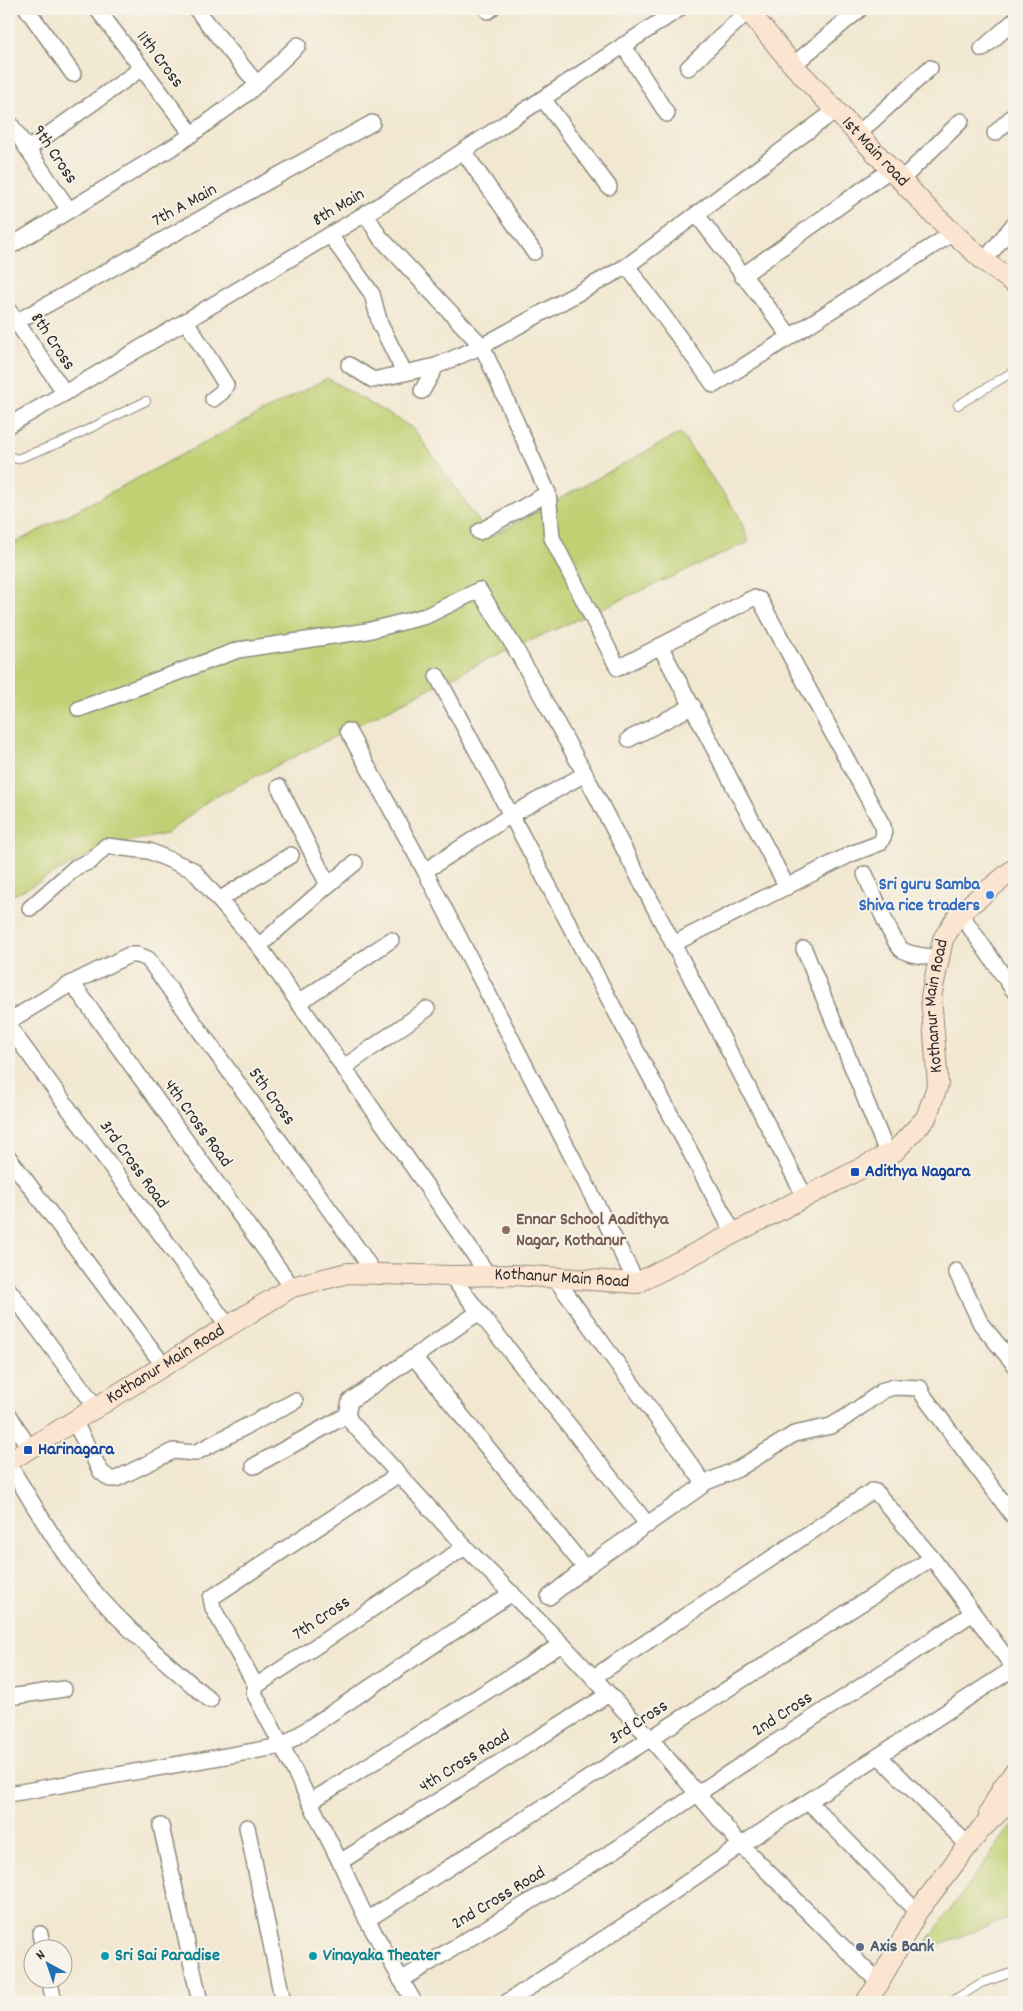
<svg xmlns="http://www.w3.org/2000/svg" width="1023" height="2011" viewBox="0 0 1023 2011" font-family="Dekko,sans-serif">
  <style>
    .green { fill: #c0d073; stroke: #767e4f }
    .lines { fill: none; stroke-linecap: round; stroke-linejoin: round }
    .lane-casing { stroke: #8e8a7e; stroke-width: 10 }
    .street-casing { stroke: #8e8a7e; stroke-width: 18 }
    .secondary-casing { stroke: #8e8a7e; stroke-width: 22 }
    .lane { stroke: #fff; stroke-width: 8 }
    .street { stroke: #fff; stroke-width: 15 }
    .secondary { stroke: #fce5d0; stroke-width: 20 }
    .shop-dot { fill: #3f7fe0; stroke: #f7f3e8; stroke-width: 2 }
    .transit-dot { fill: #1a4fb4; stroke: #f7f3e8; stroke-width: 2 }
    .education-dot { fill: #8d6e63; stroke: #f7f3e8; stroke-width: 2 }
    .service-dot { fill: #5c6f8a; stroke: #f7f3e8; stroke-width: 2 }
    .culture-dot { fill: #0f9aa8; stroke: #f7f3e8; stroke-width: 2 }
    .labels { text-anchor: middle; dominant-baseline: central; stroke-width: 4; stroke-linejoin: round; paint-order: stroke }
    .street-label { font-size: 18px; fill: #2b2b2b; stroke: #f7f3e8 }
    .shop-label { font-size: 18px; font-weight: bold; fill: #366cbe; stroke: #f7f3e8; text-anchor: end }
    .transit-label { font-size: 18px; font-weight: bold; fill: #164399; stroke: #f7f3e8; text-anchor: start }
    .education-label { font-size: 18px; font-weight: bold; fill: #785e54; stroke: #f7f3e8; text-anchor: start }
    .service-label { font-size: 18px; font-weight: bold; fill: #4e5e75; stroke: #f7f3e8; text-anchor: start }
    .culture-label { font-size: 18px; font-weight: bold; fill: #0d838f; stroke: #f7f3e8; text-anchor: start }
  </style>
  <rect width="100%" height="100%" fill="#f7f3e8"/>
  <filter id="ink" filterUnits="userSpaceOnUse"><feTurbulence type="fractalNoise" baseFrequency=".02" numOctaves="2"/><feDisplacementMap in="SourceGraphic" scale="10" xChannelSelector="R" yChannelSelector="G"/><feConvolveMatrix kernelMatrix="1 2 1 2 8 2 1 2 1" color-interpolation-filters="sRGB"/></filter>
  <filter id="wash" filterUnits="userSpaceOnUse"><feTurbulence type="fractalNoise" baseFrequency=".0096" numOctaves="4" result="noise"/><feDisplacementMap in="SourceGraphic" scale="20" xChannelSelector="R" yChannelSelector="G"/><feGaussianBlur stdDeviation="1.12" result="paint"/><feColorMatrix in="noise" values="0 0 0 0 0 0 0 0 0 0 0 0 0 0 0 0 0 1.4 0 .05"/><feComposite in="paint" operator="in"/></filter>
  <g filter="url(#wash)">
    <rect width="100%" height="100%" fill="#f2e8d1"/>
    <g class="green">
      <path d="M327,378L414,429L490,537L680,433L738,514L749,542L476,665L209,800L166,834L106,846L16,894L9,893V546Z"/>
      <path d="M1014,1822V1917L920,1951Z"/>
    </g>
  </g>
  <g filter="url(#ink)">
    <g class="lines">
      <g class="lane-casing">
        <g id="lane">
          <path d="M958,405L1014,371"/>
          <path d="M9,456L17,459L62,442L146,401"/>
          <path d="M951,2002L981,1983L1014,1972"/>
        </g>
      </g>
      <g class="street-casing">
        <g id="street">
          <path d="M27,9L73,74"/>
          <path d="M97,9L192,134"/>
          <path d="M196,9L257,84"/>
          <path d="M488,11L491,9"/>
          <path d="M623,45L667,114"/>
          <path d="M982,49L1014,21"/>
          <path d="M793,65L860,9"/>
          <path d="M688,68L749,10"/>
          <path d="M543,99L609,187"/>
          <path d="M9,122L69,210"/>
          <path d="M995,133L1014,115"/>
          <path d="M858,134L930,68"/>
          <path d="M28,149L142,68"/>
          <path d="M463,151L534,252"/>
          <path d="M901,180L961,121"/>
          <path d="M366,214L379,236L482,346L548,493L552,538L618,668L753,598L760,600L883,826L884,835L880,843L851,854L673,944"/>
          <path d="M697,215L790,336"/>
          <path d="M330,235L372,294L380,324L404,372"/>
          <path d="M9,247L181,142L249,92L298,45"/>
          <path d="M984,261L1014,224"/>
          <path d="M627,266L714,385L953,233"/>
          <path d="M742,276L891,169"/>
          <path d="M9,311L65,393"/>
          <path d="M186,321L226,385L222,392L213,399"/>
          <path d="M16,322L372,123"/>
          <path d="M349,365L373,380L436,366"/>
          <path d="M422,391L436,366L482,346L627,266L836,110"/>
          <path d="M9,425L65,393L390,199L679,9"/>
          <path d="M479,532L548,493"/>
          <path d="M660,646L787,887"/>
          <path d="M437,676L734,1234"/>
          <path d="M79,709L238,650L367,631L426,616L479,590L515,648L585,774L805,1197"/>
          <path d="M348,731L425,871L637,1283"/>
          <path d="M629,739L693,706"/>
          <path d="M279,787L328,885L355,863"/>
          <path d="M425,871L511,815L585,774"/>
          <path d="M865,874C872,889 891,940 901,949C910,956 927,956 939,958"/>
          <path d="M219,900L291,855"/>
          <path d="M30,908L76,867L91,861L106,846L149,851L193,870L259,946L489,1276"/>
          <path d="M960,913L1014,991"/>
          <path d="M259,946L328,885"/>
          <path d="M804,949L888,1155"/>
          <path d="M72,983L292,1287"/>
          <path d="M298,1003L391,940"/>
          <path d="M9,1021L72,983L129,955H138L148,959L360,1252L374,1273"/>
          <path d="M9,1027L228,1326"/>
          <path d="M343,1068L427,1009"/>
          <path d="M9,1158L164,1366"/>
          <path d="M956,1271L981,1324L1014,1364"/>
          <path d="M451,1276L479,1312L350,1401L347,1415L351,1422L465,1547L562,1644L650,1738L741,1845L879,1983"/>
          <path d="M555,1278L704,1483"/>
          <path d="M9,1290L96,1407"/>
          <path d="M479,1312L648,1525"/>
          <path d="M414,1357L585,1568"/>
          <path d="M9,1415L29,1448"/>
          <path d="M74,1421L101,1472L110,1479H116L173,1451L195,1453L295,1401"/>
          <path d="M9,1465C30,1498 49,1533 72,1564C111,1617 161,1658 210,1700"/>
          <path d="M254,1466L347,1415"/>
          <path d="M465,1547L256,1686L254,1693L282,1746L512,1593"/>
          <path d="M549,1597L585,1568L702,1486L704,1483L738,1469L794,1434L831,1426L846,1417L884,1390L894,1387L920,1388L923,1395L1014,1517"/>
          <path d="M594,1677L872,1491L876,1492L932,1558L1014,1668"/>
          <path d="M256,1686L213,1608L211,1598L399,1474"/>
          <path d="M9,1697L64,1689"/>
          <path d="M879,1756L968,1845"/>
          <path d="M9,1794L282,1746L340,1862L367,1920L414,2002"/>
          <path d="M310,1802L562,1644"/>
          <path d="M809,1802L917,1912"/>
          <path d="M161,1826L200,2002"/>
          <path d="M247,1827L283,2002"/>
          <path d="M340,1862L609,1694"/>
          <path d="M367,1920L932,1558"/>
          <path d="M40,1934L43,1948"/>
          <path d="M49,1978L54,2002"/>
          <path d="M401,1980L615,1850L697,1794L973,1613"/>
          <path d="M507,2002L640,1915L741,1845L1014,1668"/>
        </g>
      </g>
      <g class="secondary-casing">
        <g id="secondary">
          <path id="s1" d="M747,9L793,65L932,213L984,261L1014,283"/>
          <path id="s2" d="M9,1461L292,1287L348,1273L451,1276L514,1275L637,1283L895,1151L926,1118L938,1084L931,997L943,939L960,913L1014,869"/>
          <path d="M989,1814L1003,1787L1014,1773"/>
          <path d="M866,2002L879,1983L917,1912L981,1829L1014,1797"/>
        </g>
      </g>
      <use href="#lane" class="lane"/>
      <use href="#street" class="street"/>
      <use href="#secondary" class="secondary"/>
    </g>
  </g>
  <circle class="shop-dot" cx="990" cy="895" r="5"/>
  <g class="transit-dot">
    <rect x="850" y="1167" width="10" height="10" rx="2.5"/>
    <rect x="23" y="1445" width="10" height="10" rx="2.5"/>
  </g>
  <circle class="education-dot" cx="506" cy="1230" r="5"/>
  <circle class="service-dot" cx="860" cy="1947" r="5"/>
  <g class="culture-dot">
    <circle cx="105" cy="1956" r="5"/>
    <circle cx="313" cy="1956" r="5"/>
  </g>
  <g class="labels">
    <g class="street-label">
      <text transform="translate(159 60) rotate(53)">11th Cross</text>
      <text stroke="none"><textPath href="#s1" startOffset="192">1st Main road</textPath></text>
      <text transform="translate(54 155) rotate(56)">9th Cross</text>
      <text transform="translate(185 206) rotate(-29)">7th A Main</text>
      <text transform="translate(339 208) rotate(-31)">8th Main</text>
      <text transform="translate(52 342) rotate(56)">8th Cross</text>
      <text stroke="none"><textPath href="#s2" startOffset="1129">Kothanur Main Road</textPath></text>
      <text transform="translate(271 1097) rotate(54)">5th Cross</text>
      <text transform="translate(197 1124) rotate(54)">4th Cross Road</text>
      <text transform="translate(133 1165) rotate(54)">3rd Cross Road</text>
      <text stroke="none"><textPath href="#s2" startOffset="604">Kothanur Main Road</textPath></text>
      <text stroke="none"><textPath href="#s2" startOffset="184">Kothanur Main Road</textPath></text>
      <text transform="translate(322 1619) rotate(-34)">7th Cross</text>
      <text transform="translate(783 1715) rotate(-33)">2nd Cross</text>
      <text transform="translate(639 1723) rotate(-33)">3rd Cross</text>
      <text transform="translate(465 1762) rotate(-32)">4th Cross Road</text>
      <text transform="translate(499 1899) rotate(-31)">2nd Cross Road</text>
    </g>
    <g class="shop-label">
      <text x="980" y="885">Sri guru Samba<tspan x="980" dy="21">Shiva rice traders</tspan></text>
    </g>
    <g class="transit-label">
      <text x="865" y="1172">Adithya Nagara</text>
      <text x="38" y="1450">Harinagara</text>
    </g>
    <g class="education-label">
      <text x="516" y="1220">Ennar School Aadithya<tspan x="516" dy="21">Nagar, Kothanur</tspan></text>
    </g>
    <g class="service-label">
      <text x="870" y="1947">Axis Bank</text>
    </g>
    <g class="culture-label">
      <text x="115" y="1956">Sri Sai Paradise</text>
      <text x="323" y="1956">Vinayaka Theater</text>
    </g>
  </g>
  <rect width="1023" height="2011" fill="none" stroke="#f7f3e8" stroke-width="30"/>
  <g transform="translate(48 1964) rotate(320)"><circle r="24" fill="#f7f3e8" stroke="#a5a39c"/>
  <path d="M0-4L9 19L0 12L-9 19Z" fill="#1f6fb2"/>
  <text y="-8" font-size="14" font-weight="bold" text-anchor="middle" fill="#2b2b2b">N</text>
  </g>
</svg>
